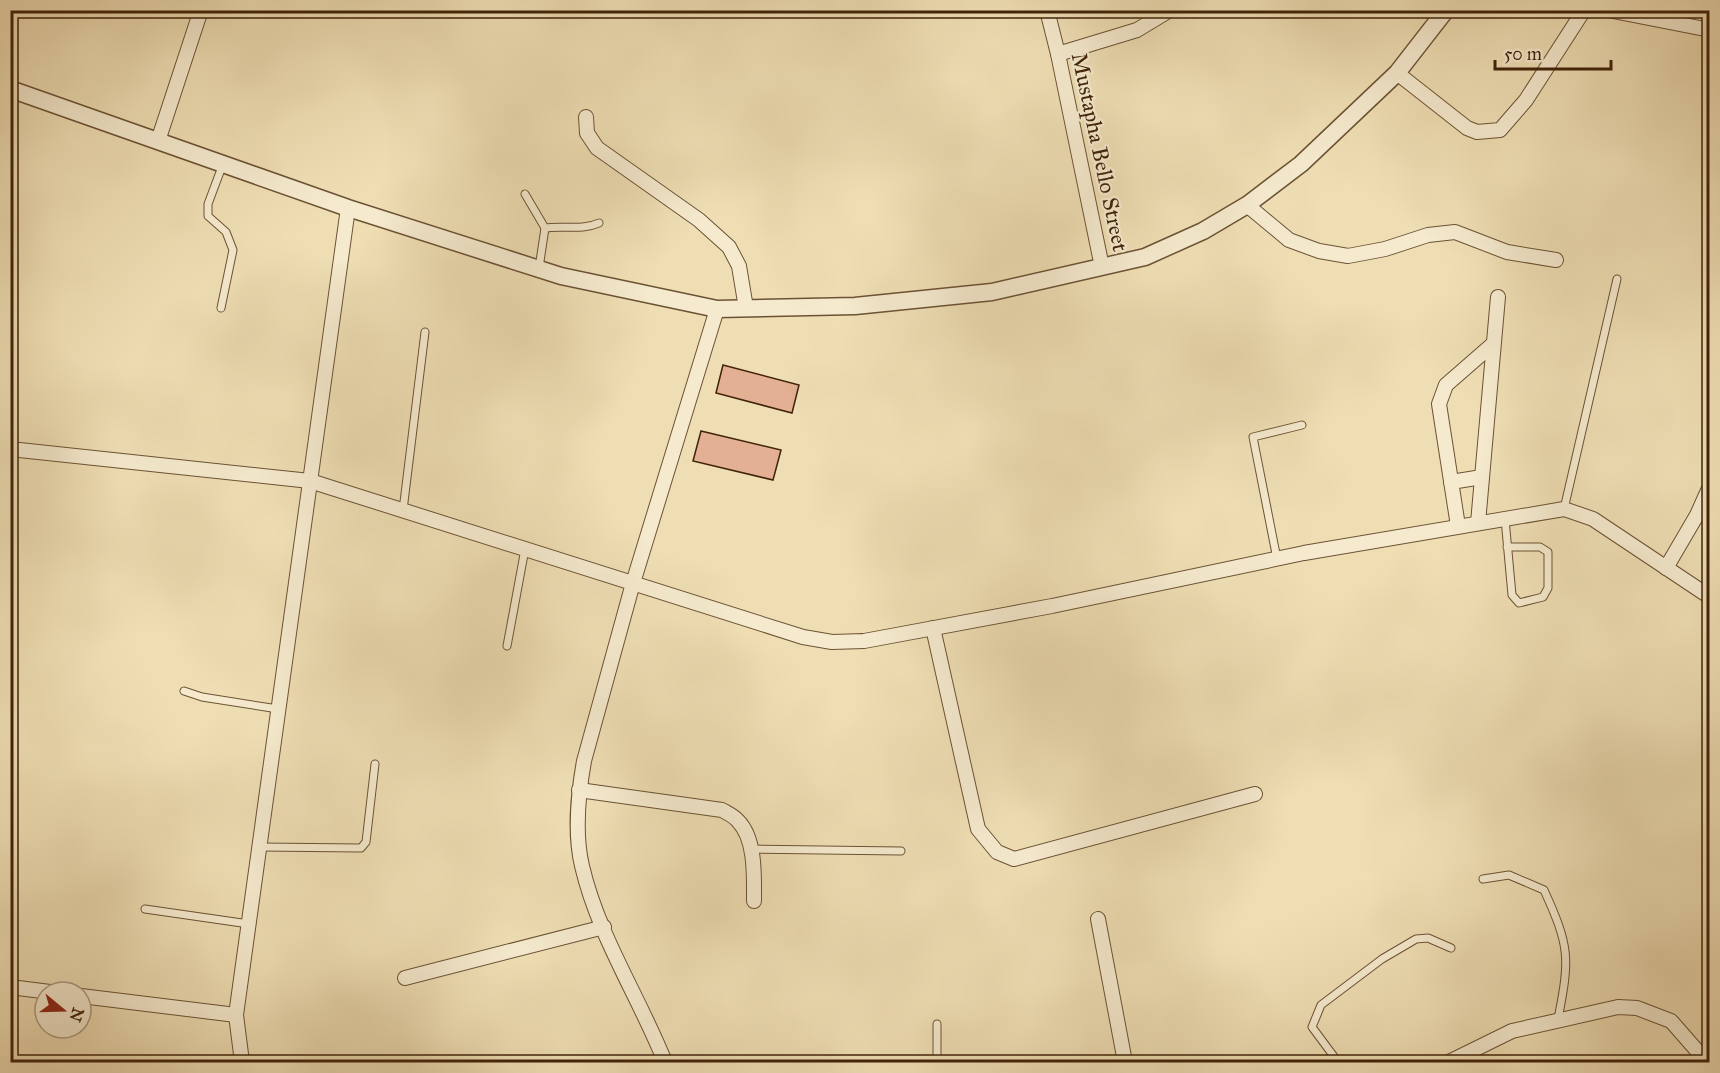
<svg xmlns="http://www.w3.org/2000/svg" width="1720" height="1073" viewBox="0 0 1720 1073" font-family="'IM FELL Great Primer',serif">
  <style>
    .building { fill: #e4b093; stroke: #40230a; stroke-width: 1.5 }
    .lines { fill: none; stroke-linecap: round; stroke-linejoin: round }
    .service-casing { stroke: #6c5234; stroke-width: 9 }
    .minor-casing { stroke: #6c5234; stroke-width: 16 }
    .tertiary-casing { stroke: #6c5234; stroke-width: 19 }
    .service { stroke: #f5eace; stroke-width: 7 }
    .minor { stroke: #f5eace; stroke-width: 14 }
    .tertiary { stroke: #f5eace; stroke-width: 16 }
    .labels { text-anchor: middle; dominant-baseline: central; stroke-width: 4.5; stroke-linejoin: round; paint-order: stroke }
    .street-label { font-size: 22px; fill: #40230a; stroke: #f5eace }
  </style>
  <rect width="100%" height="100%" fill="#efdeb4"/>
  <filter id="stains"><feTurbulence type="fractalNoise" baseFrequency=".00333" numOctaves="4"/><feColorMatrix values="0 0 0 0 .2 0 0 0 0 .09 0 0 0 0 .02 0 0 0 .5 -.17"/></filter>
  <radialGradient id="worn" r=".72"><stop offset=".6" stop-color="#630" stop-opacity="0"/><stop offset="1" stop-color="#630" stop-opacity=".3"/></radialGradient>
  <g class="building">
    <path d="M723,365L799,385L792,413L716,393Z"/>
    <path d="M701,431L781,450L773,480L693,461Z"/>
  </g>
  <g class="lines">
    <g class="service-casing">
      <g id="service">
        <path d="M525,194L545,228L539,268"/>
        <path d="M545,228C564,225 581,231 599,223"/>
        <path d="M221,308L233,250L226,232L208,216V204L223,164"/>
        <path d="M1564,509L1617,279"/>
        <path d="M403,510L425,332"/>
        <path d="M1505,519L1512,595L1519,603L1543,597L1548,588V552L1540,547H1507"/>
        <path d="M1277,559L1253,437L1302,425"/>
        <path d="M507,646L525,549"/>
        <path d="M184,691L202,697L278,709"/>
        <path d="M259,847L361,848L366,842L375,764"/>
        <path d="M750,849L901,851"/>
        <path d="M1483,879L1509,875L1544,890C1570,947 1570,958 1558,1019"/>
        <path d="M145,909L249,924"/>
        <path d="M937,1062V1024"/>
        <path d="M1338,1062L1312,1027L1321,1005L1382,959L1416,939L1428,938L1451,948"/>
      </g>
    </g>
    <g class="minor-casing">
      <g id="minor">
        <path d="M1047,10L1058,54L1102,267"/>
        <path d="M1608,10L1710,30"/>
        <path d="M1058,54L1137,30L1170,10"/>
        <path d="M1397,73L1467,128L1477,132L1500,130L1526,100L1584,10"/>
        <path d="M586,117L587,133L597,148L699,220L729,247L739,266L746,308"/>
        <path d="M158,141L201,10"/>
        <path d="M1247,205L1289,240L1319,251L1348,256L1385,249L1428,235L1455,232L1507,252L1556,260"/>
        <path d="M10,449L310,481L803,637L832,642L864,641L1052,606L1304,553L1564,509L1593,519L1710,597"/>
        <path d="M1451,482L1482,477"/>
        <path d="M1478,523L1498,297"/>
        <path d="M1458,526L1439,404L1446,385L1493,344"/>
        <path d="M1666,568L1697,515L1710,486"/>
        <path d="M933,628L978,829L997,852L1014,859L1255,794"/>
        <path d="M579,790L722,810C727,813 734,816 738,821C756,839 754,877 754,901"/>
        <path d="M1098,919L1125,1062"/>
        <path d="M405,978L604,927"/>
        <path d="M10,987L50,992"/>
        <path d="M81,996L236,1015"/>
        <path d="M242,1062L236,1015L348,208"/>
        <path d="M665,1062C639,997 598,935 582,866C574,832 578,795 584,761L633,583L717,309"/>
        <path d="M1449,1062L1512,1031L1618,1007L1637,1008L1671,1021L1707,1062"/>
      </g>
    </g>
    <g class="tertiary-casing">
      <path id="tertiary" d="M10,89L348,208L561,276L717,309L855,306L992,292L1145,257L1203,231L1247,205L1301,164L1397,73L1446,10"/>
    </g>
    <use href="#service" class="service"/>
    <use href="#minor" class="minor"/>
    <use href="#tertiary" class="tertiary"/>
  </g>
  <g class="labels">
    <g class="street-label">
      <text transform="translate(1100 152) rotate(78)">Mustapha Bello Street</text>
    </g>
  </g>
  <rect width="1720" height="1073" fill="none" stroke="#efdeb4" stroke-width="36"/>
  <rect x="12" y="12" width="1696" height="1049" fill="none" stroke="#40230a" stroke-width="3"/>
  <rect x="18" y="18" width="1684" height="1037" fill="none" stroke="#40230a" stroke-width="1.5"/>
  <g transform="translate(63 1010) rotate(109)"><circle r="28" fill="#f5eace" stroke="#ad9a80" stroke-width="1.5"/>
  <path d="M0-4.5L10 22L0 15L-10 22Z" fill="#8f2418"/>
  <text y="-9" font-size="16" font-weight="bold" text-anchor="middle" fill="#40230a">N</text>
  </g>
  <path d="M1495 60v9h116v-9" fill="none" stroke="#40230a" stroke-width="3"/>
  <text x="1504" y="60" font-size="18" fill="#40230a" stroke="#f5eace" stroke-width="4.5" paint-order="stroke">50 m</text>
  <rect width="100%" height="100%" filter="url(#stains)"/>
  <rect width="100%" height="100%" fill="url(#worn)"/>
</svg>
